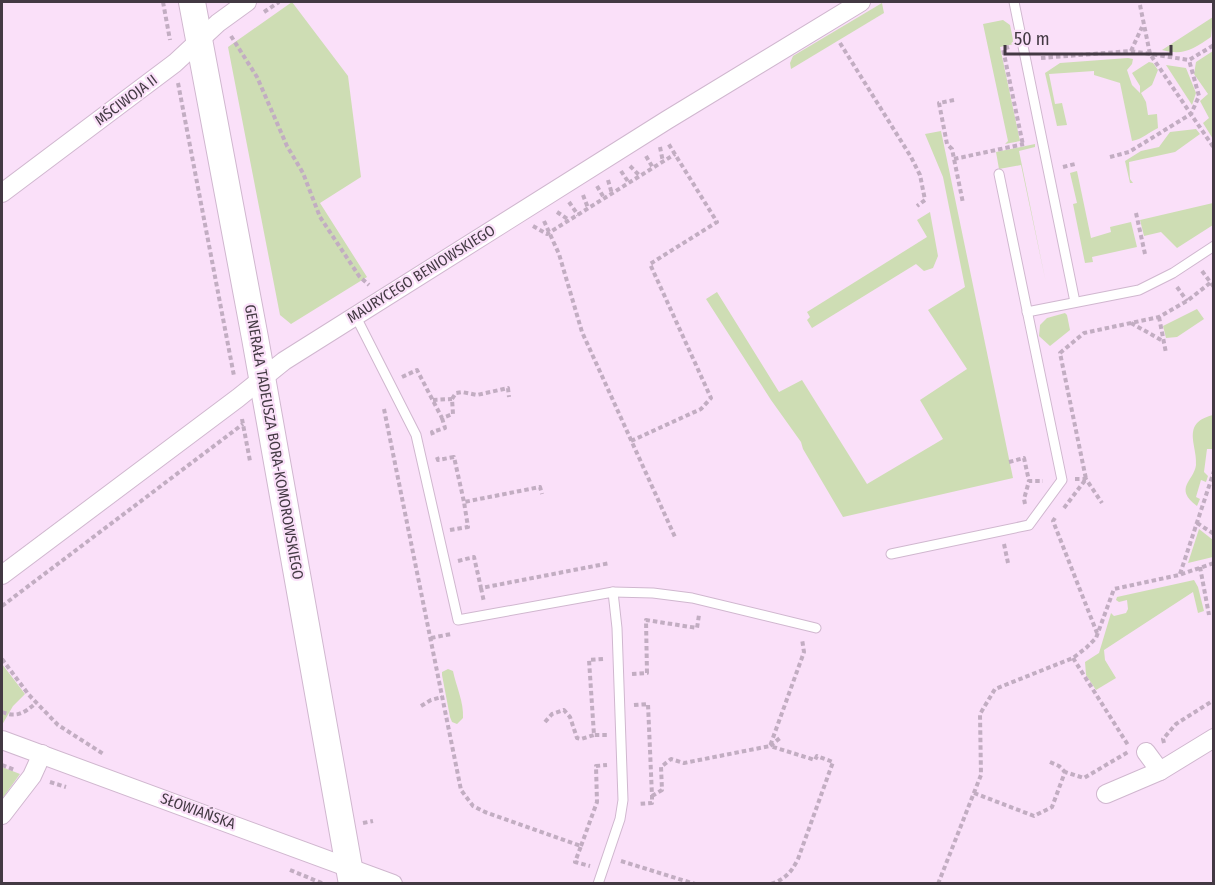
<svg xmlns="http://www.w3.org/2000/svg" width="1215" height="885" viewBox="0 0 1215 885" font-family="'Fira Sans Condensed',sans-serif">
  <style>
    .green { fill: #ceddb4 }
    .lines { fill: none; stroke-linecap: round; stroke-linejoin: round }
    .lane-casing { stroke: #d0b7cf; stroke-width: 11 }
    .street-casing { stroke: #d0b7cf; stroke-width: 20 }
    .secondary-casing { stroke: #d0b7cf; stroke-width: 28 }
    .path { stroke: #c2adc2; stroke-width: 4; stroke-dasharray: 4.5 3; stroke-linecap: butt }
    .lane { stroke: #fff; stroke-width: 9 }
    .street { stroke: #fff; stroke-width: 18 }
    .secondary { stroke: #fff; stroke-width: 26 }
    .labels { text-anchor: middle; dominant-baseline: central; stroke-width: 4.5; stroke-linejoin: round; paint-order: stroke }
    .street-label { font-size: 15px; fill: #433943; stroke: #fae0f9 }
  </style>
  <rect width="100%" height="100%" fill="#fae0f9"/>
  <g class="green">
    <path d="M292,2L348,76L361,177L320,203L367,277L291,324L280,315L228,47Z"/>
    <path d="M882,3L884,13L791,69L790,63L793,56Z"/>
    <path d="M1213,17L1211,37C1193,49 1184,56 1162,50Z"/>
    <path d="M1003,20L1010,25L1014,44L1000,47L1020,141L1005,144L1008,141L983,24Z"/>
    <path d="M1213,51V139L1203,123L1209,118L1200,101L1208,94L1194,74L1196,62Z"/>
    <path d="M1128,58L1133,59L1132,64L1127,70L1132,85L1140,93V86L1132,73L1149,62L1153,63L1158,70L1152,85L1141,93L1146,102L1148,115L1157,114L1158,128C1149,132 1143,139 1132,141L1120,83L1094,75V71L1049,74L1055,104L1062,103L1067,125L1057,126L1045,73L1060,63Z"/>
    <path d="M1166,65L1186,68L1196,93L1192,105Z"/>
    <path d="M1196,129L1200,134L1175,152L1129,162L1130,179L1133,183H1130L1125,161L1141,151L1159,147L1170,132Z"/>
    <path d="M941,131L1013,478L843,517L803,449L801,442L771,400L706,299L717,292L779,392L802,380L867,484L943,439L920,400L967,369L928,310L965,287L943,177L925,134Z"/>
    <path d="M1035,144V147L1019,151L1046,283L1021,165L999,169L996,152Z"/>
    <path d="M1077,171L1091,238L1111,232L1110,227L1131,222L1137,247L1092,257L1093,262L1085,263L1073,204L1077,203L1070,173Z"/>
    <path d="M1213,203V225L1177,248L1161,232L1144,236L1140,220Z"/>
    <path d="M930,212L938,256L933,268L924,271L916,264L812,328L807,320L810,317L807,312L927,237L917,220Z"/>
    <path d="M1197,309L1204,319L1177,337L1166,338L1163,326Z"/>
    <path d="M1065,313L1067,315L1070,330L1050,346L1039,336L1040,325L1047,318Z"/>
    <path d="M1213,415V449H1207L1204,472L1208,476L1206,482L1201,480L1196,497L1200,499L1197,506C1173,488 1194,481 1196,465C1198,446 1180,423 1213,415Z"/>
    <path d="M1199,529L1213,540V557L1188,563Z"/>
    <path d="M1194,580L1198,587L1204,611L1198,613L1193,592L1104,650L1105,660L1116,678L1096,690L1086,675L1085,662L1099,653L1111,613L1114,616L1126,613L1128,609L1127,600L1119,602L1116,600L1117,597Z"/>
    <path d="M2,664L25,694L13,706L2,725Z"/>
    <path d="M448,669L453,671C456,686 464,702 463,718L457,724L452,722L450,717L442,675V672Z"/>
    <path d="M2,767L20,774L2,799Z"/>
  </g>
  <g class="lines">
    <g class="lane-casing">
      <g id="lane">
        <path d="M1014,2L1075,302"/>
        <path d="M1027,312L1139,290L1173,273L1214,246"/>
        <path d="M355,315L416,435L458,620L613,592L617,628L623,800L620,819L598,884"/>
        <path d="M891,554L1029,525L1062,480L999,174"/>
        <path d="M613,592L653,593L692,598L816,628"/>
      </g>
    </g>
    <g class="street-casing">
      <g id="street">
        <path d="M2,193L175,63L218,23L247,2"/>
        <path d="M2,575L238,398L284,361L667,120L861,2"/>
        <path d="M2,740L393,884"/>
        <path d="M1146,752L1160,771"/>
        <path d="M1106,794L1160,771L1214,738"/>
        <path d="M2,815L32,776L42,754"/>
      </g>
    </g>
    <g class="secondary-casing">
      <path id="secondary" d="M192,2L255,338L352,884"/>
    </g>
    <g class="path">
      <path d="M163,2L170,40"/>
      <path d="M1140,5L1150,54L1214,148"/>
      <path d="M264,12L279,2"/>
      <path d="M231,36L257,77L287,146L303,173L320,217L359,276L369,285"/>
      <path d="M840,43L911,157L920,175L925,200L917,206"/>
      <path d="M1009,47L1003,49L1023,145"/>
      <path d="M1131,51L1142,27"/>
      <path d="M1041,58L1131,51L1189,60L1214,45"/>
      <path d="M178,83L234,376"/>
      <path d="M954,100L939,103L947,144L952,149L963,203"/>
      <path d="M660,147L663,162"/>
      <path d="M646,156L653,168"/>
      <path d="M1110,157L1129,152L1191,114L1199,96L1189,60"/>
      <path d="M954,159L1024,144"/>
      <path d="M630,166L640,176"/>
      <path d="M1063,167L1075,164"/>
      <path d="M621,171L629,183"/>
      <path d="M608,180L612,194"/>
      <path d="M597,186L604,198"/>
      <path d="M583,195L588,208"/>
      <path d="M569,202L578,215"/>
      <path d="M557,212L569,220"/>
      <path d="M1136,213L1145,254"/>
      <path d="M544,221L559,254L582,332L675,537"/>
      <path d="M533,226L547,234L675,154"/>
      <path d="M1202,271L1214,287"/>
      <path d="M1177,287L1187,301"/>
      <path d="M1159,317L1166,353"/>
      <path d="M1131,323L1163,341"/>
      <path d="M402,377L417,370L442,418L453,414L452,399L456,393L462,392L477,395L508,388L509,397"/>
      <path d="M433,400L452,399"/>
      <path d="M384,409L461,790L473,806L485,812L581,846L575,862L590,866"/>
      <path d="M242,419L250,461"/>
      <path d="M433,435L432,432L445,428L442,418"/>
      <path d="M631,441L701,409L711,398L650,264L717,222L668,143"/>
      <path d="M437,457L438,460L454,457L464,502"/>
      <path d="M1009,462L1024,458L1029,481"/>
      <path d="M1075,479H1086L1102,503"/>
      <path d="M1025,504L1024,499L1029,481H1043"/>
      <path d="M1064,508L1086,479L1060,353L1084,333L1159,317L1187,301L1210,283"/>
      <path d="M1055,518L1053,521L1097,633"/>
      <path d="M1197,523L1214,534"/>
      <path d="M450,530L468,527L464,502L540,487L542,494"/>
      <path d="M1004,544L1008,563"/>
      <path d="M458,561L474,557L481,588L610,563"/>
      <path d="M1200,567L1209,615"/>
      <path d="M1180,574L1214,471"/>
      <path d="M481,588L484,602"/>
      <path d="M2,606L243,424"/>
      <path d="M431,638L451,634"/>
      <path d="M1073,658L1128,745"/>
      <path d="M2,659L29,695L58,725L105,755"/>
      <path d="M603,659L589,660L594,735H607"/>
      <path d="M632,674L647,673L646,620L697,628L699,615"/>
      <path d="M634,705L648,704L652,796V803L638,804"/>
      <path d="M421,706L431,700L442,697"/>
      <path d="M2,712C17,718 24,713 36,703"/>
      <path d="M545,722L552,714L564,710L570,717L577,738L581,739L594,735"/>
      <path d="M1164,743L1163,739L1176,724L1214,700"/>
      <path d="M1050,762L1059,766L1065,772"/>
      <path d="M2,765L15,770"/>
      <path d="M50,782L66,787"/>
      <path d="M974,793L1034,816L1052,807L1065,772L1084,778L1128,752"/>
      <path d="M652,796L662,790L661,767L671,759L684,763L770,746L804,652L802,639"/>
      <path d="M363,823L373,821"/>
      <path d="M581,846L597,802L596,766L607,765"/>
      <path d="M621,861L695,884"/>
      <path d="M290,870L324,884"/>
      <path d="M771,884C785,879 791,873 798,859L833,762L817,756L815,760L770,746L780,738"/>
      <path d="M938,884L981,775L980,714L995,689L1073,658L1086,648L1096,638L1114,589L1179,575L1214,563"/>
    </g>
    <use href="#lane" class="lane"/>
    <use href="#street" class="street"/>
    <use href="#secondary" class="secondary"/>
  </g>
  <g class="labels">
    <g class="street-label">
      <text transform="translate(126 100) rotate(-37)">MŚCIWOJA II</text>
      <text transform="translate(421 274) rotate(-32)">MAURYCEGO BENIOWSKIEGO</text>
      <text transform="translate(274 442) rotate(80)">GENERAŁA TADEUSZA BORA-KOMOROWSKIEGO</text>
      <text transform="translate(198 811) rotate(20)">SŁOWIAŃSKA</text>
    </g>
  </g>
  <rect width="1215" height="885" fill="none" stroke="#433943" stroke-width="6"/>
  <path d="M1005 45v9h166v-9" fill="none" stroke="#433943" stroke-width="3"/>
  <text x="1014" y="45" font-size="18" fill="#433943" stroke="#fae0f9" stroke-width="4.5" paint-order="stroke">50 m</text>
</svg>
